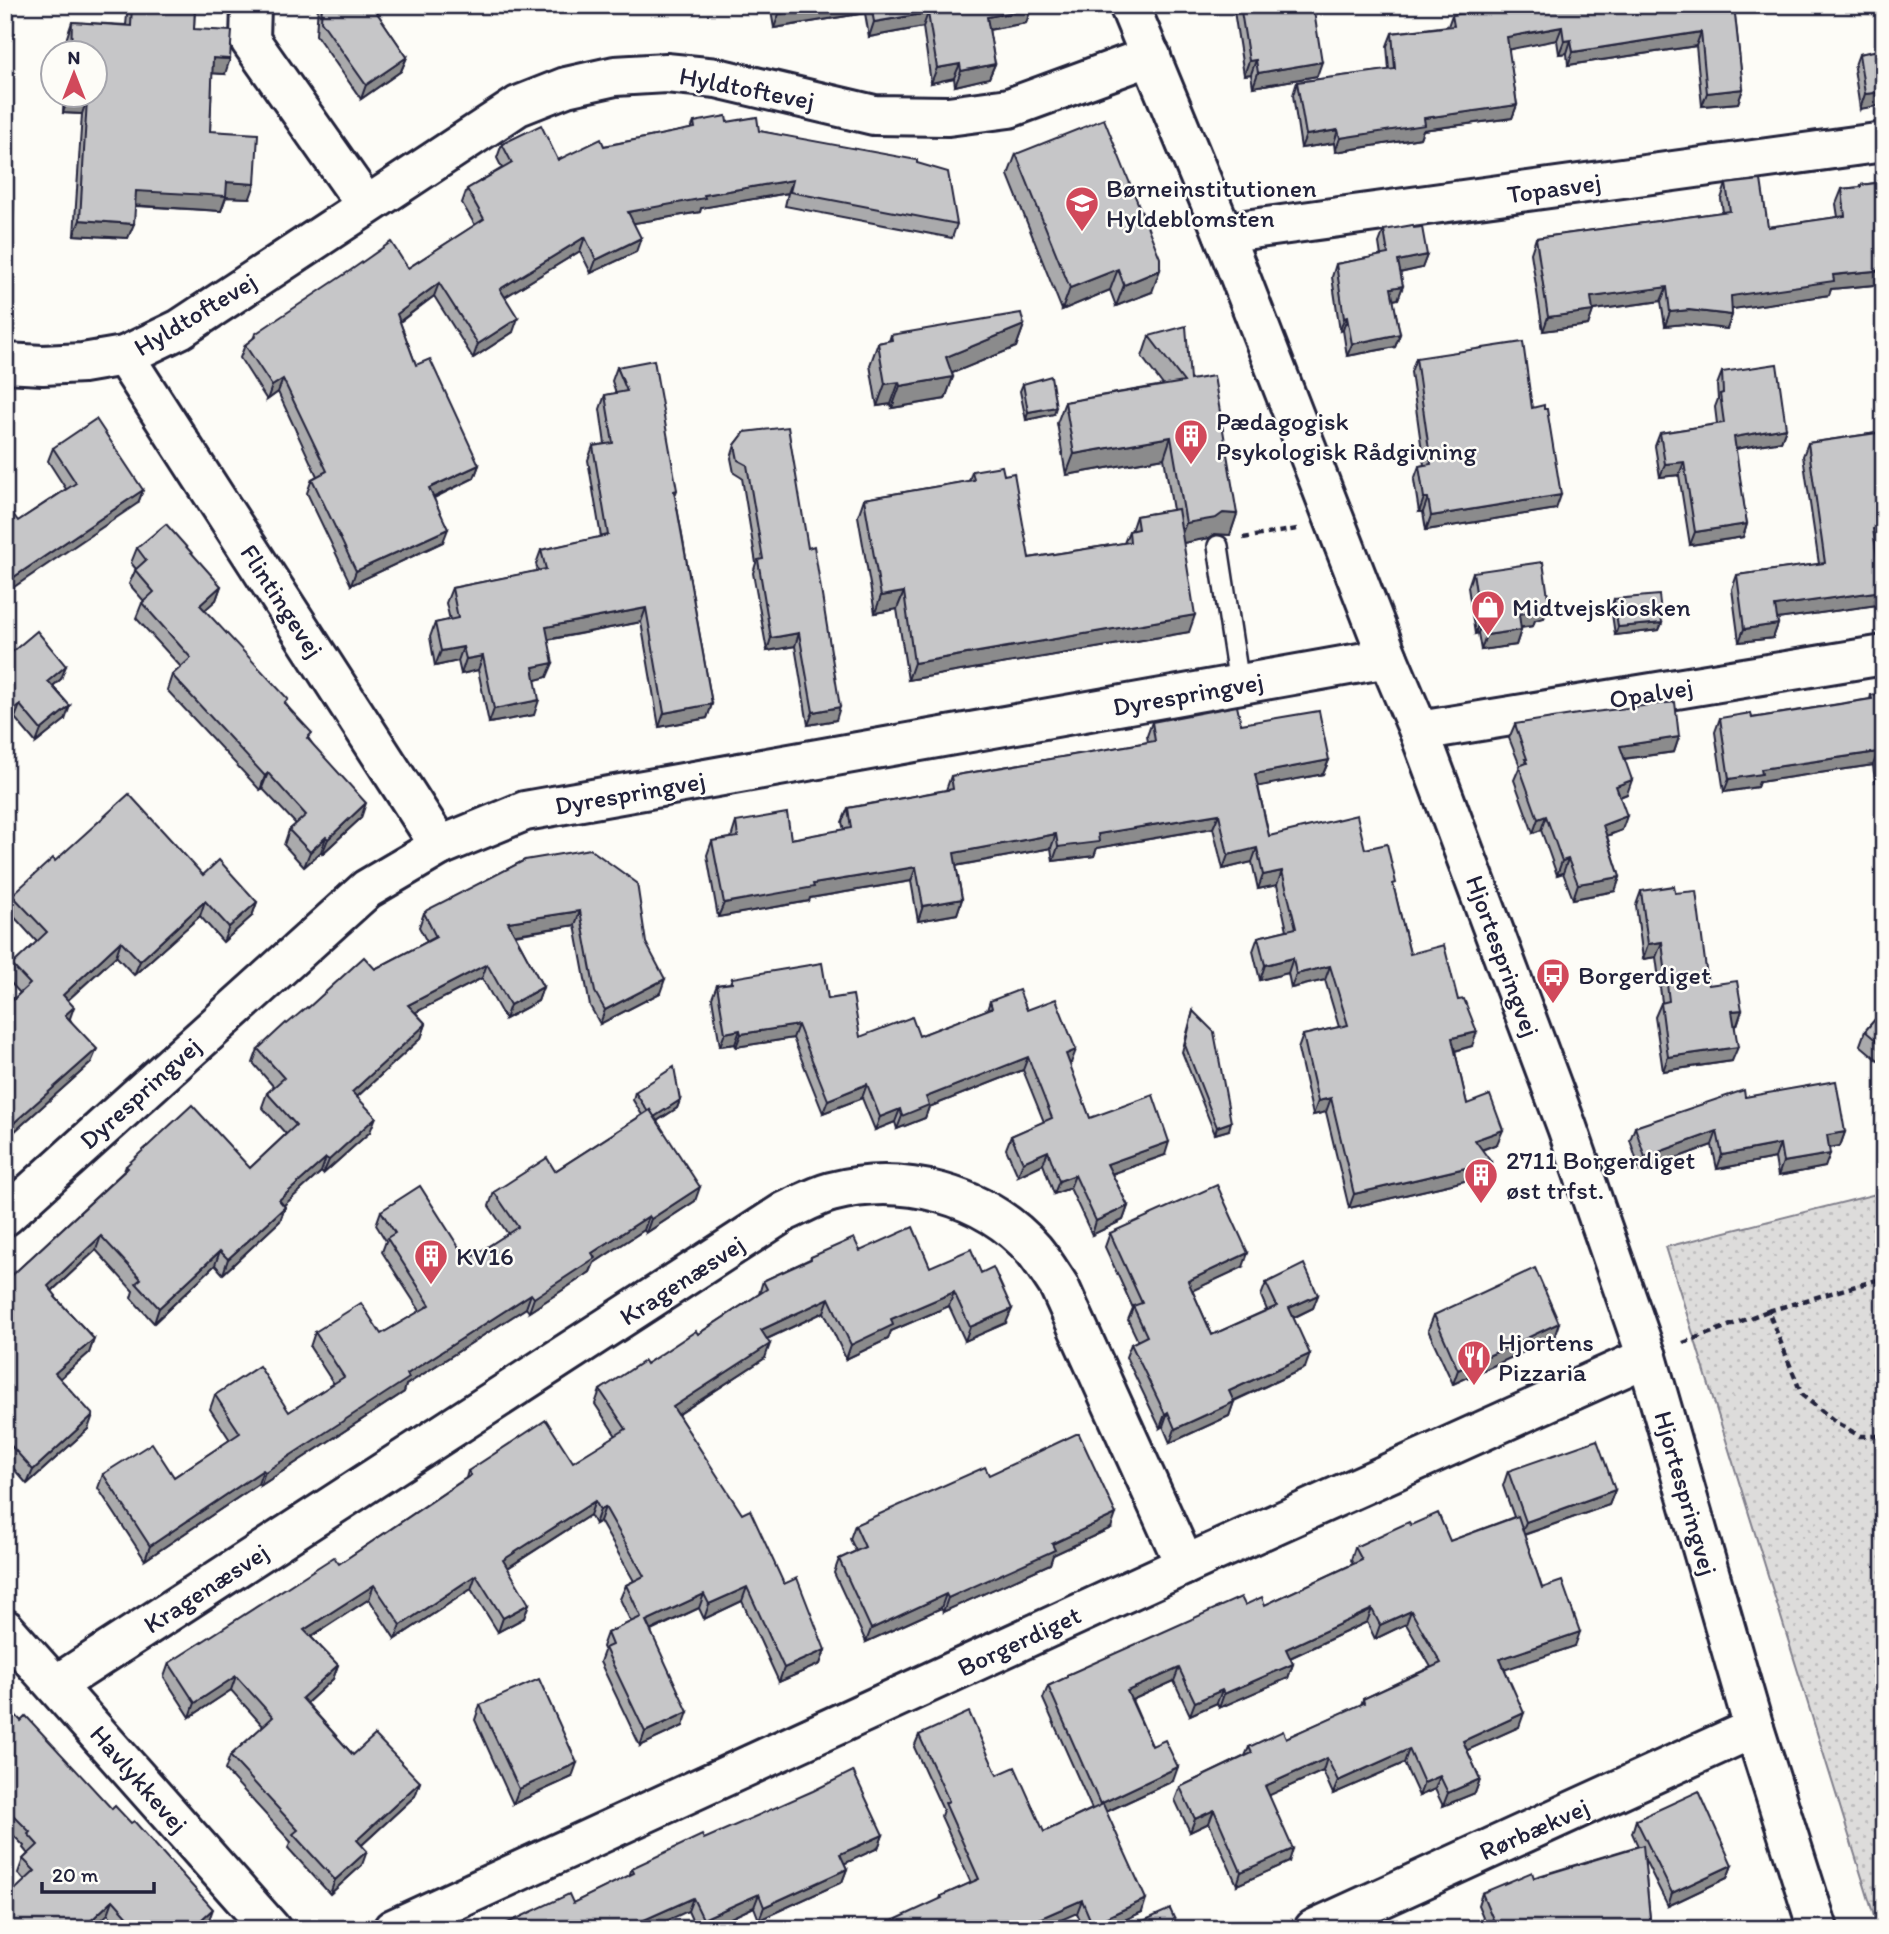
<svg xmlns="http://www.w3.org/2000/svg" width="1889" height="1934" viewBox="0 0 1889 1934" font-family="Itim,sans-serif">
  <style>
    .park { fill: url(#park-dots); stroke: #807f8b; stroke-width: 2 }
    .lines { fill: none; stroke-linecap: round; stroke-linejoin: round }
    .service-casing { stroke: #22223b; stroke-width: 24 }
    .minor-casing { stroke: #22223b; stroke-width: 44 }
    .tertiary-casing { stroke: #22223b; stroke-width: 44 }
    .path { stroke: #22223b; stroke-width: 4.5; stroke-dasharray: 7 5; stroke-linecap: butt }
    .service { stroke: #fdfcf7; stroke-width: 19 }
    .minor { stroke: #fdfcf7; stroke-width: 38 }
    .tertiary { stroke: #fdfcf7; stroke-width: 38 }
    .wall { fill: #aaaaac; stroke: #22223b; stroke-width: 2 }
    .shaded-wall { fill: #8b8b8c; stroke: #22223b; stroke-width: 2 }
    .building { fill: #c6c6c8; stroke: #22223b; stroke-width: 2 }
    .labels { text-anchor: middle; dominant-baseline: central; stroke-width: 5; stroke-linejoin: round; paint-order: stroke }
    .street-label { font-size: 26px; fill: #22223b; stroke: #fdfcf7 }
    .poi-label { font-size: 26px; fill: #22223b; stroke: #fdfcf7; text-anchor: start }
  </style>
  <defs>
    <pattern id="park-dots" width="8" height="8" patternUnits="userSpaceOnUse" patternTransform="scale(1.75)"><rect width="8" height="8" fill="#dddcdb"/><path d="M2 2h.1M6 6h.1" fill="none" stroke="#bdbcbd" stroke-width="1.8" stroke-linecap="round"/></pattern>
  </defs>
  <rect width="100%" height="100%" fill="#fdfcf7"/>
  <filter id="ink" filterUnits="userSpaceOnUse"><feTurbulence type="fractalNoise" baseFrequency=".0143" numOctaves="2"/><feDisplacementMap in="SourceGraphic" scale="14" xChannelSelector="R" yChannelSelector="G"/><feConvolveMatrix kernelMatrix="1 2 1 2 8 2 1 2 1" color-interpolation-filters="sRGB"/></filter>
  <g filter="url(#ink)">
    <path class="park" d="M1884,1192V1929H1878L1666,1247Z"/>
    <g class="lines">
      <g class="service-casing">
        <path id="service" d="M1218,546L1239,684"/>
      </g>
      <g class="minor-casing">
        <g id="minor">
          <path d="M251,5L250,40L366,205"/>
          <path d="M1223,233L1884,142"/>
          <path d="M124,356L440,846"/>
          <path d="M5,363L43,365L83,363L124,356L180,329L518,106L566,87L615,76L666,73L717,78L874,115L948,116L1009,108L1151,56"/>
          <path d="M1419,731L1884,655"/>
          <path d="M5,1216L367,889L440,846L525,811L1388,658"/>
          <path d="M5,1629L271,1929"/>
          <path d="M56,1685L786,1211C800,1205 816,1196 831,1192C902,1173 985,1194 1034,1250C1043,1261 1051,1274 1059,1286L1185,1565"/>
          <path d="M393,1929L1185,1565L1647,1357"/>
          <path d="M1314,1929L1754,1728"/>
        </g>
      </g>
      <g class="tertiary-casing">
        <path id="tertiary" d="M1129,5L1223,233L1388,658L1419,731L1567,1127L1647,1357L1754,1728L1818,1929"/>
      </g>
      <g class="path">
        <path d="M1243,538L1297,529"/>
        <path d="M1768,1311L1884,1278"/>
        <path d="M1683,1343L1768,1311L1802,1395L1837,1423L1860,1436H1884"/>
      </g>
      <use href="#service" class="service"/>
      <use href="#minor" class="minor"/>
      <use href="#tertiary" class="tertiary"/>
    </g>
    <g class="wall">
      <path d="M128,5H195L194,29L225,74L212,73L210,131L250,198L226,197L221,211L135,206L128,238L74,235L82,114L63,113L64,94H94V52H66L67,37L72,22L126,25Z"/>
      <path d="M318,5H373V7L407,57L401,71L361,99L316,35Z"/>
      <path d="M770,5H1030L1031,9L1026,23L989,30L995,64L989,78L955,86L954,78L931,83L923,27L869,37L865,13L774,28Z"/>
      <path d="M1233,5H1313L1317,76L1253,87L1251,74L1244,75Z"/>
      <path d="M1734,7L1743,89L1738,103L1702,106L1696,46L1568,65L1567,53L1559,54L1557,40L1508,49L1517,105L1512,118L1423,130L1420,138L1335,152L1334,143L1301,148L1293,95L1297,82L1389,70L1387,46L1392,33L1448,26L1452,15L1471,12L1473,8Z"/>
      <path d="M1884,49L1860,109L1854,68L1859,54Z"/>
      <path d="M694,122H727L759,131L917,163L957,224L952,238L785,206L788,193L701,208L700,212L634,223L636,252L591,273L580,251L505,297L513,332L473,358L434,296L400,322L416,365L479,465L474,478L434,498L443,542L351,585L307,493L312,479L317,476L278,392L267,400L240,358L245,345L253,339L255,334L408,268L475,225L462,203L467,189L502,168L497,158L502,144L558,160L604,146L691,129Z"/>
      <path d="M1016,154L1152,292L1116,306L1110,290L1062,310L1008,175Z"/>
      <path d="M1884,182V284L1831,289L1829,295L1732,309V315L1727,329L1684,324L1665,326L1661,301L1593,310L1588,325L1543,331L1531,253L1536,238L1723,212L1721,199L1726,184L1768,227L1838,217L1836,204L1842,189L1860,187L1861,185Z"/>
      <path d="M1384,230L1427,255L1422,268L1400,273L1403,286L1398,299L1393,300L1400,334L1395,347L1347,356L1343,330L1340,331L1332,277L1336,264L1381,256L1379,243Z"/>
      <path d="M1024,325L1016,347L952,373L953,377L945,399L892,408L891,404L877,406L870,365L878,343L889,341L891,335Z"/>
      <path d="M1149,336L1190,380L1237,514L1230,535L1215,534L1209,538L1183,543L1189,632L908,680L897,609L875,613L858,516L864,499L969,481L972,471L1004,475L1029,558L1124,543L1129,531H1131L1136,516L1173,510L1164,458L1066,475L1057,423L1065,402L1163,385L1142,357Z"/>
      <path d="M1416,358L1532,408L1556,509L1426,530L1423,512H1419L1414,480L1419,466L1424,465L1411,372Z"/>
      <path d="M617,367L677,490L675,496L712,704L707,718L659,727L641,622L548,640L547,677L535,680L534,715L489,723L478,670L461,674L458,661L435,666L430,637L435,623L450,620L446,603L452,588L538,571L536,564L541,550L601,537L588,460L593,446L605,444L600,409L605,395L616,393L612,381Z"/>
      <path d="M1722,372L1786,428L1781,441L1735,449L1747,524L1743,537L1690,545L1679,475L1660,477L1655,446L1660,433L1717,424L1715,407L1718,399L1717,385Z"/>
      <path d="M1023,384L1054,414L1026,420L1020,391Z"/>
      <path d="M745,432L836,720L808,725L795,646L767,651L753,573L756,563L742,478L734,473L731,458L735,445Z"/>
      <path d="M1884,432V540L1875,542L1877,605L1777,619L1778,624L1773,638L1739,642L1732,589L1737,575L1819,564L1803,456L1808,443Z"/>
      <path d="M53,448L143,490L138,503L18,521L66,489L48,461Z"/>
      <path d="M137,548L221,586L216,600L204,610L286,704L361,818L322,854L321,852L304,867L284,845L289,830L296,824L262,788L260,790L167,690L172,675L181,667L136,618L142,603L144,601L129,584L136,569L131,563Z"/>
      <path d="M1473,572L1549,604L1544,618L1535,620L1533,626L1521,628V630L1516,645L1481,650L1478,633L1475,634L1468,587Z"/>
      <path d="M1614,599L1662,623L1659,630L1615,635L1611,607Z"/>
      <path d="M5,658L61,679L53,686L65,720L36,743L15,718L5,726Z"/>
      <path d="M1884,694V781L1875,782L1873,765L1759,782L1757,787L1724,792L1715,732L1720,718H1752L1870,699L1871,695Z"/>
      <path d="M1152,722L1241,724L1329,760L1323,774L1258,786L1269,836L1365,849L1394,889L1410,954L1458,1000L1472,1046L1455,1051L1467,1104L1497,1144L1482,1150L1486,1176L1349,1208L1326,1112L1313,1115L1298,1049L1303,1035L1339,1027L1325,980L1291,988L1288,973L1260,980L1253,951L1258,937L1287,930L1277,885L1258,889L1252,862L1223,869L1213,828L1097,848L1094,856L1053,861L1051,848L956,866L962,899L957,914L918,921L911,881L810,898L809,901L718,917L707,855L712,841L731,838L736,822L791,839L844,830L842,822L848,808L946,790L951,776L1148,742L1147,736Z"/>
      <path d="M1515,724L1679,737L1674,752L1624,759L1627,794L1620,797L1622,830L1607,836L1620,877L1615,891L1573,899L1563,873L1557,875L1541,830L1533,833L1514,780L1520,766L1509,738Z"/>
      <path d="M525,860L646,943L660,993L600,1024L590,1006L575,925L515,935L543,987L538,1001L505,1019L482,978L415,1012L426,1024L421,1038L357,1097L370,1132L323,1174L321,1172L284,1205L285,1207L280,1221L223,1274L215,1265L154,1323L131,1298L133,1291L96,1250L52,1291L56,1296V1298L94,1339L89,1353L60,1379L88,1429L27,1484L5,1459V1278L7,1280L124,1171L126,1166L250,1168L286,1134L262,1107L267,1093L274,1087L253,1063L258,1049L308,1008L375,969L427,942L419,927L424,913Z"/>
      <path d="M55,861L203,875L257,902L252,916L223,942L200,916L134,975L116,956L68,1000L70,1019L91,1063L5,1140V1007L20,993L7,979L12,965L37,942L7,909L12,895Z"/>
      <path d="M1641,891L1675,893L1708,985L1742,1010L1737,1025H1735L1732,1061L1663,1071L1655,1017L1661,1003L1662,1002L1656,957L1643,959L1636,905Z"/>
      <path d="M732,978L828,999L860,1037L919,1036L987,1010L990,1001L1027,1010L1071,1063L1069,1064L1090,1118L1165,1155L1112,1174L1128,1206L1123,1220L1092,1235L1070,1188L1054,1194L1043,1164L1018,1176L1006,1149L1011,1136L1044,1122L1023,1070L929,1107L925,1118L897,1129L895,1122L875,1130L862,1098L823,1113L793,1038L736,1047L735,1044L720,1046L712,998L717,985L730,983Z"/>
      <path d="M1884,1009V1065L1860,1045L1865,1031Z"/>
      <path d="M1193,1011L1229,1130L1215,1134L1182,1052Z"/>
      <path d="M635,1092L680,1100L677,1108L657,1121L695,1201L646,1233L644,1230L594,1263L590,1272L529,1312L526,1308L406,1385L404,1392L260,1486L258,1484L145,1560L98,1488L103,1474L174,1477L230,1440L210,1409L215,1395L289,1412L334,1384L310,1347L315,1332L381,1334L420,1311L382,1252L386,1241L376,1225L381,1211L467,1260L508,1234L489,1206L494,1192L555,1171L642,1115L633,1100Z"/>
      <path d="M1745,1097L1845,1132L1840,1146L1829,1148L1825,1167L1778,1176L1775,1158L1717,1169L1712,1145L1640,1171L1630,1140L1635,1127Z"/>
      <path d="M1110,1233L1243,1267L1192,1290L1212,1335L1267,1310L1261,1296L1266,1283L1318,1295L1313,1308L1293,1318L1305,1368L1234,1401L1229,1416L1170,1443L1163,1426L1160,1428L1126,1357L1131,1344L1138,1341L1128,1320L1133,1308L1105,1247Z"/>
      <path d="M860,1251L930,1267L981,1273L1006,1323L965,1341L949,1306L891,1331L888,1339L846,1359L824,1312L767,1339L765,1358L678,1415L825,1650L820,1664L779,1682L742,1601L704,1619L699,1608L651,1631L683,1726L640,1746L600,1662L604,1651L602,1647L607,1633L631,1622L620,1599L626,1585L634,1581L600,1521L595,1524L590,1515L508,1568L524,1618L498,1632L471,1589L395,1639L369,1599L311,1637L338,1665L333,1679L307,1703L353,1755L420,1782L415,1796L362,1845V1865L330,1894L288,1848L291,1842L225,1770L230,1756L263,1726L231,1690L190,1717L164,1677L169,1663L339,1564L466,1478L468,1471L573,1462L616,1436L595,1404L600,1390L698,1334L759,1294L763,1281L810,1259L811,1257Z"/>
      <path d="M1434,1315L1554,1338L1453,1384L1428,1330Z"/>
      <path d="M1508,1471L1615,1490L1609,1505L1524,1535L1542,1588L1575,1646L1504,1669L1519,1727L1467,1750L1480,1779L1475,1793L1443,1806L1435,1789L1419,1796L1404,1763L1333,1794L1323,1771L1269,1795L1289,1862L1237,1885L1209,1823L1190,1832L1175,1800L1180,1787L1245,1756L1249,1747L1286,1738L1361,1705L1363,1699L1431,1667L1406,1624L1375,1639L1367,1622L1290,1658L1293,1664L1288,1678L1219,1708L1217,1703L1190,1715L1174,1681L1132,1700L1152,1746L1173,1781L1106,1812L1142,1912L1105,1929H1084L1077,1913L940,1899L941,1896L971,1883L941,1816L943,1810L914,1747L919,1735L997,1775L1044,1832L1092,1809L1043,1699L1048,1686L1066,1678L1067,1675L1245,1605H1265L1353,1564L1351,1560L1355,1547L1411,1525L1450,1541L1514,1517L1503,1486Z"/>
      <path d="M989,1475L1111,1528L1053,1555L1050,1564L943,1612L941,1608L866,1642L834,1573L839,1559L856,1551L850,1539L855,1525Z"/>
      <path d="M5,1704L208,1923L201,1929H121L108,1914L25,1881L18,1873L23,1859L28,1854L23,1848L24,1846L5,1827Z"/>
      <path d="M480,1705L572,1777L513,1804L475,1720Z"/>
      <path d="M1636,1820L1732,1865L1727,1878L1668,1906L1644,1858L1651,1929H1488L1478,1905L1482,1893L1638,1846L1632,1833Z"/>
      <path d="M883,1835L878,1848L844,1863L847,1869L842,1882L759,1920L754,1907L707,1929H696L688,1911L573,1903L629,1876L632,1868L704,1839Z"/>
    </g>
    <g class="shaded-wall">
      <path d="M832,5H868L865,13L774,28L779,14Z"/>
      <path d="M1031,9L1026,23L982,31L987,17Z"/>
      <path d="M928,13L923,27L869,37L874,22Z"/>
      <path d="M1562,27L1557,40L1502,51L1507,37Z"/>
      <path d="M1701,32L1696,46L1568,65L1573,52Z"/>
      <path d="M1571,40L1567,53L1559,54L1564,41Z"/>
      <path d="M407,57L401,71L361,99L366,85Z"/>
      <path d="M213,58L230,59L225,74L208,73Z"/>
      <path d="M1256,60L1251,74L1244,75L1249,61Z"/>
      <path d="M1322,62L1317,76L1253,87L1258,73Z"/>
      <path d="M960,64L954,78L931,83L937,68Z"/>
      <path d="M995,64L989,78L955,86L961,71Z"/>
      <path d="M1743,89L1738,103L1702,106L1707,93Z"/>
      <path d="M1884,92V105L1860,109L1865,94Z"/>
      <path d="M68,98L87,99L82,114L63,113Z"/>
      <path d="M1517,105L1512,118L1423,130L1420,138L1335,152L1340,138L1424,118Z"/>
      <path d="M1338,130L1334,143L1301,148L1306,135Z"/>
      <path d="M793,180L788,193L701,208L700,212L623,225L628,212L704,195Z"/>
      <path d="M227,182L255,184L250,198L226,197L221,211L130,205L136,191Z"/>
      <path d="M80,220L134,224L128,238L74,235Z"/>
      <path d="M585,237L580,251L495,303L500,289Z"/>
      <path d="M641,238L636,252L591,273L596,260Z"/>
      <path d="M1427,255L1422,268L1394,274L1398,261Z"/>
      <path d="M1118,269L1110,290L1062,310L1070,288Z"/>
      <path d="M1160,270L1152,292L1116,306L1124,285Z"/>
      <path d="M1884,270V284L1831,289L1829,295L1726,310L1731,296L1833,275Z"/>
      <path d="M439,283L434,296L392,327L397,314Z"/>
      <path d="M1403,286L1398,299L1386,301L1391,288Z"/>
      <path d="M1667,287L1661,301L1586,311L1591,297Z"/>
      <path d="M5,294H9L5,304Z"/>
      <path d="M1689,310L1732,315L1727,329L1684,324L1665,326L1670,312Z"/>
      <path d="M1593,311L1588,325L1543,331L1548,317Z"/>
      <path d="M1347,317L1343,330L1340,331L1344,318Z"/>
      <path d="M518,318L513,332L473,358L478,344Z"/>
      <path d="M1024,325L1016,347L938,379L946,357Z"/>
      <path d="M1400,334L1395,347L1347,356L1352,344Z"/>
      <path d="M953,377L945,399L892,408L900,386Z"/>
      <path d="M283,379L278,392L267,400L272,386Z"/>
      <path d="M899,382L891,404L877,406L885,384Z"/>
      <path d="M1056,407L1054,414L1026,420L1028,412Z"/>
      <path d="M1786,428L1781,441L1729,450L1734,437Z"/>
      <path d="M1171,437L1164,458L1066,475L1074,454Z"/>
      <path d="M1684,462L1679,475L1660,477L1665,464Z"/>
      <path d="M479,465L474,478L424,502L429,488Z"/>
      <path d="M143,490L138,503L5,593V583Z"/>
      <path d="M1561,495L1556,509L1426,530L1431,516Z"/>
      <path d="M1424,498H1428L1423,512H1419Z"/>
      <path d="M1223,513L1237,514L1230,535L1215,534L1209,538L1178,544L1186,523Z"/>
      <path d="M1747,524L1743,537L1690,545L1695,532Z"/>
      <path d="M1884,527V540L1868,542L1873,529Z"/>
      <path d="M448,529L443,542L351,585L356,571Z"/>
      <path d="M221,586L216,600L194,620L200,605Z"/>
      <path d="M1882,591L1877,605L1770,620L1775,606Z"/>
      <path d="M904,592L897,609L875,613L881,596Z"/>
      <path d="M1549,604L1544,618L1535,620L1533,626L1514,628L1519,614L1538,606Z"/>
      <path d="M646,608L641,622L540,641L546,627Z"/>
      <path d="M1195,615L1189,632L908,680L914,663Z"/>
      <path d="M1480,619H1484L1478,633L1475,634Z"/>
      <path d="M1662,623L1659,630L1615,635L1618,627Z"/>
      <path d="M1778,624L1773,638L1739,642L1744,629Z"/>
      <path d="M1521,630L1516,645L1481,650L1486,635Z"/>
      <path d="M799,633L795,646L767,651L771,638Z"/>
      <path d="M463,647L458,661L435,666L441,651Z"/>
      <path d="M483,656L478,670L461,674L466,659Z"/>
      <path d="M553,663L547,677L528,682L533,667Z"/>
      <path d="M66,666L61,679L43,694L48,681Z"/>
      <path d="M539,700L534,715L489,723L494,709Z"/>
      <path d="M712,704L707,718L659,727L664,713Z"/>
      <path d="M20,705L15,718L5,726V717Z"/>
      <path d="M70,706L65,720L36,743L41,730Z"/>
      <path d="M840,707L836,720L808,725L813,712Z"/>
      <path d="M1679,737L1674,752L1614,760L1620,746Z"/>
      <path d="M1878,752L1873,765L1759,782L1757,787L1724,792L1729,779L1761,769Z"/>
      <path d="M1329,760L1323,774L1250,788L1255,774Z"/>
      <path d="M1880,768H1884V781L1875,782Z"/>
      <path d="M268,773L262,788L260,790L265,776Z"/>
      <path d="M1632,780L1627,794L1611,800L1616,786Z"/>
      <path d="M366,803L361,818L322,854L328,839Z"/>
      <path d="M1219,814L1213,828L1097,848L1094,856L1053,861L1058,847L1098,834Z"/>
      <path d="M1546,816L1541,830L1533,833L1538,819Z"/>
      <path d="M1627,816L1622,830L1598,839L1603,825Z"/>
      <path d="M1056,834L1051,848L949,867L954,853Z"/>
      <path d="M326,837L321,852L304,867L310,852Z"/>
      <path d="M1257,848L1252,862L1223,869L1228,855Z"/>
      <path d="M1568,859L1563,873L1557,875L1562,861Z"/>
      <path d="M916,867L911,881L810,898L809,901L718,917L724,903L813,884Z"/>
      <path d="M1282,871L1277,885L1258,889L1263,875Z"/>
      <path d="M1620,877L1615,891L1573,899L1578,884Z"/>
      <path d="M962,899L957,914L918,921L923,906Z"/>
      <path d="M205,901L200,916L134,975L140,961Z"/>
      <path d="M257,902L252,916L223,942L229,927Z"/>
      <path d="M580,911L575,925L503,936L508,922Z"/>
      <path d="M121,941L116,956L58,1009L63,995Z"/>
      <path d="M1662,942L1656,957L1643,959L1648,944Z"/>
      <path d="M1293,958L1288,973L1260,980L1265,965Z"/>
      <path d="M487,964L482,978L403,1019L408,1005Z"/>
      <path d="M1330,966L1325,980L1291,988L1296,974Z"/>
      <path d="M665,979L660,993L600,1024L605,1010Z"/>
      <path d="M543,987L538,1001L505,1019L510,1005Z"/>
      <path d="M74,1007L69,1021L65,1015Z"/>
      <path d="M1742,1010L1737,1025L1727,1026L1732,1011Z"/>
      <path d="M426,1024L421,1038L347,1106L352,1092Z"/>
      <path d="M798,1025L793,1038L736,1047L741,1034Z"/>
      <path d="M740,1030L735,1044L720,1046L725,1033Z"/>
      <path d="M1477,1032L1472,1046L1447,1053L1452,1038Z"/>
      <path d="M1738,1047L1732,1061L1663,1071L1668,1057Z"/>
      <path d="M97,1049L91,1063L5,1140V1133L7,1129Z"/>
      <path d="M1076,1050L1071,1063L1061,1068L1066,1054Z"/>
      <path d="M1028,1057L1023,1070L929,1107L925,1118L897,1129L902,1116L926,1097Z"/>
      <path d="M867,1084L862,1098L823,1113L828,1100Z"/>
      <path d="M1331,1098L1326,1112L1313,1115L1318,1101Z"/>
      <path d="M680,1100L677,1108L649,1126L652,1118Z"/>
      <path d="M900,1109L895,1122L875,1130L880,1117Z"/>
      <path d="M376,1117L370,1132L323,1174L329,1160Z"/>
      <path d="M1231,1122L1229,1130L1215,1134L1217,1127Z"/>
      <path d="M1503,1130L1497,1144L1470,1154L1475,1140Z"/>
      <path d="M1717,1131L1712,1145L1640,1171L1645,1157Z"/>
      <path d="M1845,1132L1840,1146L1822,1149L1827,1135Z"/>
      <path d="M1169,1142L1165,1155L1102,1177L1107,1164Z"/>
      <path d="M1780,1144L1775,1158L1717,1169L1722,1155Z"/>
      <path d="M1048,1151L1043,1164L1018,1176L1023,1162Z"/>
      <path d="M1830,1154L1825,1167L1778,1176L1783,1162Z"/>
      <path d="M326,1158L321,1172L274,1214L279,1200Z"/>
      <path d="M1491,1162L1486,1176L1349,1208L1354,1194Z"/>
      <path d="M1075,1175L1070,1188L1054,1194L1059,1181Z"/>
      <path d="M700,1187L695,1201L646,1233L651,1219Z"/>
      <path d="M1128,1206L1123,1220L1092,1235L1096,1221Z"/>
      <path d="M285,1207L280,1221L223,1274L228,1259Z"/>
      <path d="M649,1216L644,1230L594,1263L590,1272L529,1312L534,1298L592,1253Z"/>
      <path d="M101,1236L96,1250L42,1300L48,1286Z"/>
      <path d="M220,1251L215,1265L154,1323L159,1308Z"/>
      <path d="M1248,1253L1243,1267L1183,1295L1188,1281Z"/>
      <path d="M954,1292L949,1306L891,1331L888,1339L846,1359L851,1345L891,1319Z"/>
      <path d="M531,1294L526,1308L406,1385L404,1392L260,1486L265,1472L407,1374Z"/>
      <path d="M1318,1295L1313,1308L1284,1322L1289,1308Z"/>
      <path d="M829,1298L824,1312L756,1344L761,1330Z"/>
      <path d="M1012,1309L1006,1323L965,1341L970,1327Z"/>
      <path d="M1559,1323L1554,1338L1453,1384L1458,1370Z"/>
      <path d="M94,1339L89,1353L50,1387L55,1373Z"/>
      <path d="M770,1344L765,1358L668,1421L673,1407Z"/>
      <path d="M1310,1354L1305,1368L1224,1405L1229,1391Z"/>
      <path d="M1234,1402L1229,1416L1170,1443L1175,1429Z"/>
      <path d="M1168,1412L1163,1426L1160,1428L1165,1414Z"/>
      <path d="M93,1415L88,1429L27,1484L33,1470Z"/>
      <path d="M263,1470L258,1484L145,1560L150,1546Z"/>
      <path d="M1615,1490L1609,1505L1520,1536L1526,1522Z"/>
      <path d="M595,1501L590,1515L498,1574L503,1560Z"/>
      <path d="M605,1507L600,1521L595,1524L600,1510Z"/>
      <path d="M1116,1514L1111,1528L1053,1555L1050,1564L943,1612L948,1598L1052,1544Z"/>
      <path d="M476,1575L471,1589L395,1639L401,1625Z"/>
      <path d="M374,1585L369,1599L299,1644L304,1630Z"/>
      <path d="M747,1587L742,1601L704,1619L709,1604Z"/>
      <path d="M704,1594L699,1608L641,1635L646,1621Z"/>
      <path d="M946,1594L941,1608L866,1642L871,1629Z"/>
      <path d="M529,1604L524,1618L498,1632L503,1618Z"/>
      <path d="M1372,1609L1367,1622L1281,1662L1286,1649Z"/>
      <path d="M1411,1611L1406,1624L1375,1639L1380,1625Z"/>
      <path d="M1580,1632L1575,1646L1495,1673L1500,1659Z"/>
      <path d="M825,1650L820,1664L779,1682L784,1668Z"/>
      <path d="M1293,1664L1288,1678L1219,1708L1224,1694Z"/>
      <path d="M338,1665L333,1679L297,1712L302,1698Z"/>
      <path d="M1179,1668L1174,1681L1123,1704L1127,1691Z"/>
      <path d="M236,1676L231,1690L190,1717L195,1703Z"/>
      <path d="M1222,1690L1217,1703L1190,1715L1195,1702Z"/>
      <path d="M688,1712L683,1726L640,1746L645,1732Z"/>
      <path d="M1524,1713L1519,1727L1459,1754L1463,1741Z"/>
      <path d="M1409,1749L1404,1763L1333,1794L1338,1781Z"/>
      <path d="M1327,1758L1323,1771L1261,1799L1265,1786Z"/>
      <path d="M577,1763L572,1777L513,1804L519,1789Z"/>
      <path d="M1178,1767L1173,1781L1095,1817L1100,1804Z"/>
      <path d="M1440,1776L1435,1789L1419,1796L1424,1783Z"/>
      <path d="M1480,1779L1475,1793L1443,1806L1448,1793Z"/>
      <path d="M420,1782L415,1796L352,1854L357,1840Z"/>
      <path d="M1214,1810L1209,1823L1190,1832L1195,1819Z"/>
      <path d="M883,1835L878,1848L835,1868L840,1854Z"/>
      <path d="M1293,1849L1289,1862L1237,1885L1241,1872Z"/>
      <path d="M367,1851L362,1865L330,1894L335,1880Z"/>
      <path d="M1732,1865L1727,1878L1668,1906L1672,1893Z"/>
      <path d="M847,1869L842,1882L759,1920L764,1907Z"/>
      <path d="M759,1894L754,1907L707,1929H700L703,1919Z"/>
      <path d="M693,1898L688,1911L649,1929H624Z"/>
      <path d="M1146,1899L1142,1912L1105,1929H1090L1092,1924Z"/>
      <path d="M113,1900L108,1914L92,1929H82Z"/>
      <path d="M1082,1900L1077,1913L1041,1929H1016Z"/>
      <path d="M213,1909L208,1923L201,1929H191Z"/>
    </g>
    <g class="building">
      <path d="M132,5H195L194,29L232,31L230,59L213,58L210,131L258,134L255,184L227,182L226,196L136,191L134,224L80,220L87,99L68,98V94H94V52H71L72,22L131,26Z"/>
      <path d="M322,5H373V7L407,57L366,85L321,21Z"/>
      <path d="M778,5H832L779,14Z"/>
      <path d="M871,5H1030L1031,9L987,17L995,64L961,71L960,64L937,68L928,13L874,22Z"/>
      <path d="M1240,5H1313L1322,62L1258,73L1256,60L1249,61Z"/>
      <path d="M1492,5H1734L1743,89L1707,93L1701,32L1573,52L1571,40L1564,41L1562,27L1507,37L1517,105L1424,118L1425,125L1340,138L1338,130L1306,135L1297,82L1395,69L1392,33L1454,26L1452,15L1474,12L1473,8Z"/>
      <path d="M1884,49V92L1865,94L1859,54Z"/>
      <path d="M726,116L727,122L757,117L759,131L917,160V163L948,172L957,224L790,192L793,180L704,195L705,198L628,212L641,238L596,260L585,237L500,289L518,318L478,344L439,283L397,314L416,365L430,359L479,465L429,488L448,529L356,571L312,479L327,471L283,379L272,386L245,345L256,336L255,334L351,270L391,242L408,268L484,219L467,189L512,163L502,144L541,125L558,160L601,139L604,146L695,128L694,122Z"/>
      <path d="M1104,119L1160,258V270L1124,285L1118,269L1070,288L1016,154Z"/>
      <path d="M1761,180L1768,227L1845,216L1842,189L1861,187V185L1884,182V270L1833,275L1834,281L1731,296L1732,315L1689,310L1670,312L1667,287L1591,297L1593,311L1548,317L1536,238L1730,211L1726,184Z"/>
      <path d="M5,201H14L9,294H5Z"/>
      <path d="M1413,225L1414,228L1422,227L1427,255L1398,261L1403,286L1391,288L1400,334L1352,344L1347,317L1344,318L1336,264L1388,254L1384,230Z"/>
      <path d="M1021,313L1024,325L946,357L953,377L900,386L899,382L885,384L878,343L892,340L891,335Z"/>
      <path d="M1186,326L1190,380L1214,376L1237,514L1223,513L1216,518L1186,523L1171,437L1074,454L1065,402L1184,382L1149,336Z"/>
      <path d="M1523,342L1532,408L1544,405V409H1547L1561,495L1431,516L1428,498H1424L1419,466L1431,464L1416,358Z"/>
      <path d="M654,360L677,490L674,491L712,704L664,713L646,608L546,627L553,663L533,667L539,700L494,709L483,656L466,659L463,647L441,651L435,623L458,618L452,588L546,569L541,550L608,535L593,446L613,443L605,395L627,391L617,367Z"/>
      <path d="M1777,364L1786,428L1734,437L1747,524L1695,532L1684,462L1665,464L1660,433L1724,423L1720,394L1723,393L1722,372Z"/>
      <path d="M1051,376L1056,407L1028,412L1023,384Z"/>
      <path d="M96,419L143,490L5,583V503L18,521L76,483L53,448Z"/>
      <path d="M788,427L808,548L814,546L840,707L813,712L799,633L771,638L758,560L763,559L747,465L738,460L735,445L745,432Z"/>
      <path d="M1884,432V527L1873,529L1882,591L1775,606L1778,624L1744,629L1737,575L1825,563L1808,443Z"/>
      <path d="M1002,466L1004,475L1014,473L1029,558L1130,542L1129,531L1138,529L1136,516L1178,509L1195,615L914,663L904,592L881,596L864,499L974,480L972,471Z"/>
      <path d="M166,524L221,586L200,605L288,699L284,703L312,733L307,738L366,803L328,839L326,837L310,852L289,830L306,815L268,773L265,776L172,675L191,658L142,603L154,592L135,570L146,560L137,548Z"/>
      <path d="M1543,562L1549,604L1538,606V611L1519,614L1521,630L1486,635L1484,619H1480L1473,572Z"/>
      <path d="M1659,595L1662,623L1618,627L1614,599Z"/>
      <path d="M37,631L66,666L48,681L70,706L41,730L20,705L5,717V658Z"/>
      <path d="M1884,694V768H1880L1878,752L1761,769L1762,774L1729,779L1720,718L1751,713L1752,718L1872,699L1871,695Z"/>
      <path d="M1675,702L1679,737L1620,746L1632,780L1616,786L1627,816L1603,825L1620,877L1578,884L1568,859L1562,861L1546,816L1538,819L1519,766L1527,763L1525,759H1527L1515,724L1578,714Z"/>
      <path d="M1237,706L1241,724L1319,711L1329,760L1255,774L1269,836L1357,815L1365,849L1387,844L1396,883L1393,884L1410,954L1444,945L1458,1000L1464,999L1477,1032L1452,1038L1467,1104L1490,1095L1503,1130L1475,1140L1491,1162L1354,1194L1331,1098L1318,1101L1303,1035L1348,1025L1330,966L1296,974L1293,958L1265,965L1258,937L1296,928L1282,871L1263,875L1257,848L1228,855L1219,814L1098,834L1099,842L1058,847L1056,834L954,853L962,899L923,906L916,867L813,884L814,887L724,903L712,841L738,837L736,822L787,813L791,839L851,828L848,808L953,789L951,776L1155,741L1152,722Z"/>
      <path d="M129,794L203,875L219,860L257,902L229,927L205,901L140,961L121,941L63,995L74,1007L65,1015L97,1049L7,1129L5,1127V1007L30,984L12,965L47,932L12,895L53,858L55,861Z"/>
      <path d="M590,849L637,883L646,943L665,979L605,1010L595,992L580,911L508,922L543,987L510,1005L487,964L408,1005L426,1024L352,1092L376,1117L329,1160L326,1158L279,1200L285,1207L228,1259L220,1251L159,1308L136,1283L141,1279L101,1236L48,1286L56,1296L55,1297L94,1339L55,1373L93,1415L33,1470L5,1439V1278L7,1280L128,1168L126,1166L192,1105L250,1168L296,1125L267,1093L284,1078L258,1049L286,1023L287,1024L307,1007L308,1008L364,957L375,969L436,937L424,913L427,910L525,860Z"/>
      <path d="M1674,886L1675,893L1696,891L1708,985L1737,981L1742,1010L1732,1011L1738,1047L1668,1057L1661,1003L1669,1001L1662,942L1648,944L1641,891Z"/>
      <path d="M822,963L828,999L853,995L860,1037L912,1017L919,1036L992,1008L990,1001L1019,990L1027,1010L1056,999L1076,1050L1066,1054L1090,1118L1153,1095L1169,1142L1107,1164L1128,1206L1096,1221L1075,1175L1059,1181L1048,1151L1023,1162L1011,1136L1052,1118L1028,1057L926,1097L929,1105L902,1116L900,1109L880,1117L867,1084L828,1100L798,1025L741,1034L740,1030L725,1033L717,985L732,983V978Z"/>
      <path d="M1884,1009V1047L1865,1031Z"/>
      <path d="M1193,1011L1214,1032L1231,1122L1217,1127L1185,1045Z"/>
      <path d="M674,1067L680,1100L654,1117L650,1110L648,1112L635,1092Z"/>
      <path d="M1836,1081L1845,1132L1827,1135L1830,1154L1783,1162L1780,1144L1722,1155L1717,1131L1645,1157L1635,1127L1744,1090L1745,1097Z"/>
      <path d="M650,1110L700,1187L651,1219L649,1216L592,1253L595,1258L534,1298L531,1294L407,1374L409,1378L265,1472L263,1470L150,1546L103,1474L152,1443L174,1477L240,1433L215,1395L259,1366L289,1412L344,1377L315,1332L361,1303L381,1334L430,1305L387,1238L395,1233L381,1211L420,1186L467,1260L518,1227L494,1192L547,1158L555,1171Z"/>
      <path d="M1217,1185L1248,1253L1188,1281L1212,1335L1277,1306L1266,1283L1304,1264L1318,1295L1289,1308L1310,1354L1229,1391L1234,1402L1175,1429L1168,1412L1165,1414L1131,1344L1147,1336L1133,1306L1142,1303L1110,1233Z"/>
      <path d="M913,1227L930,1267L971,1249L981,1273L993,1267L1012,1309L970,1327L954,1292L891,1319L893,1325L851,1345L829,1298L761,1330L770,1344L673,1407L742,1514L750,1510L784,1584L797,1578L825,1650L784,1668L747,1587L709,1604L704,1594L646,1621L688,1712L645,1732L605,1648L612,1645L607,1633L641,1617L626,1585L644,1576L605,1507L600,1510L595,1501L503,1560L529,1604L503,1618L476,1575L401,1625L374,1585L304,1630L338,1665L302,1698L353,1755L375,1735L420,1782L357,1840L367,1851L335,1880L293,1834L298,1830L230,1756L273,1717L236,1676L195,1703L169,1663L334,1557L339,1564L471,1475L468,1471L546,1420L573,1462L626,1429L600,1390L644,1361L646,1364L696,1331L698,1334L767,1289L763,1281L811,1259V1257L854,1238L860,1251Z"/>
      <path d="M1535,1268L1559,1323L1458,1370L1434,1315Z"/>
      <path d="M1076,1434H1079L1116,1514L1052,1544L1055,1550L948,1598L946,1594L871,1629L839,1559L865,1547L855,1525L985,1467L989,1475Z"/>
      <path d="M1597,1440L1615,1490L1526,1522L1508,1471Z"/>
      <path d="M1438,1513L1450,1541L1518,1516L1542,1588L1562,1581L1580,1632L1500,1659L1524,1713L1463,1741L1480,1779L1448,1793L1440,1776L1424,1783L1409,1749L1338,1781L1327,1758L1265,1786L1293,1849L1241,1872L1214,1810L1195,1819L1180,1787L1252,1753L1249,1747L1283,1731L1286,1738L1364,1703L1363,1699L1441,1663L1411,1611L1380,1625L1372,1609L1286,1649L1293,1664L1224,1694L1222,1690L1195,1702L1179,1668L1127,1691L1152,1746L1165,1740L1178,1767L1100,1804L1048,1686L1067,1677V1675L1241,1597L1245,1605L1262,1597L1265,1605L1362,1560L1355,1547L1409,1522L1411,1525Z"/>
      <path d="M539,1679L577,1763L519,1789L480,1705Z"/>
      <path d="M5,1704L21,1721L26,1716L112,1809L115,1806L131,1823L134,1821L213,1909L191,1929H139L113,1900L82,1929H5V1899L35,1871L23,1859L38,1845L28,1834L30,1832L5,1807Z"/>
      <path d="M969,1712L997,1775L1015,1767L1044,1832L1103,1804L1146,1899L1092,1924L1082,1900L1016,1929H875L942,1898L941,1896L979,1879L945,1803L949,1801L919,1735Z"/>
      <path d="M853,1771L883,1835L840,1854L847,1869L764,1907L759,1894L703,1919L693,1898L624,1929H495L569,1894L573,1903L634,1873L632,1868L702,1835L704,1839L813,1791Z"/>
      <path d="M1699,1791L1732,1865L1672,1893L1636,1820Z"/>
      <path d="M1643,1845L1651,1929H1497L1482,1893L1532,1872L1534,1878Z"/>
      <path d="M1170,1909L1179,1929H1138L1136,1924Z"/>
    </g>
  </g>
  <defs>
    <g id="school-pin" transform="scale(1.75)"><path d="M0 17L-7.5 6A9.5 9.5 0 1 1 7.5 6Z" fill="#d1495b" stroke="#fdfcf7"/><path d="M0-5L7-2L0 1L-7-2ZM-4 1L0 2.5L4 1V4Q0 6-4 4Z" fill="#fff"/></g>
    <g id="building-pin" transform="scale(1.75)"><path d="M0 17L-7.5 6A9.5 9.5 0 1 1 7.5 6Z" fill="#d1495b" stroke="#fdfcf7"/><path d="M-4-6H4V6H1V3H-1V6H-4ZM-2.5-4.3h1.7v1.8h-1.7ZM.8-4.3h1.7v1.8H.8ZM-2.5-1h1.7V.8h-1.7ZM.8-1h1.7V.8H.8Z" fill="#fff"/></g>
    <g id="shop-pin" transform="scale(1.75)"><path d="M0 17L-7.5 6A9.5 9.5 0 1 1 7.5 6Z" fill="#d1495b" stroke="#fdfcf7"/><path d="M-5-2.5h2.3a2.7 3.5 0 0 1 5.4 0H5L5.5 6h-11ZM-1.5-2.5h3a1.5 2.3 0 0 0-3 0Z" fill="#fff"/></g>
    <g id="bus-pin" transform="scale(1.75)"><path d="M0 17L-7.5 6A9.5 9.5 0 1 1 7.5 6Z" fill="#d1495b" stroke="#fdfcf7"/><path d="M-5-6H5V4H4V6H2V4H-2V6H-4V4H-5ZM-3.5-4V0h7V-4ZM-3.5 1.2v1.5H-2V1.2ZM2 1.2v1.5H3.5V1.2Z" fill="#fff"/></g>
    <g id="restaurant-pin" transform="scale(1.75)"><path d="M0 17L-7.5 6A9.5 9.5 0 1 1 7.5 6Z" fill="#d1495b" stroke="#fdfcf7"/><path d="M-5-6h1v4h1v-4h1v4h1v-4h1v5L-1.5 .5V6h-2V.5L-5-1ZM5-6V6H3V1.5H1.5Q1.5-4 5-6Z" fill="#fff"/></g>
  </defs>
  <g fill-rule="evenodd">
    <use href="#school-pin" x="1082" y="203"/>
    <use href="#building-pin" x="1191" y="436"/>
    <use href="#shop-pin" x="1488" y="607"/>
    <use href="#bus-pin" x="1553" y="975"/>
    <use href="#building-pin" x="1481" y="1175"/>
    <use href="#building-pin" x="431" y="1256"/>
    <use href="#restaurant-pin" x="1474" y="1357"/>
  </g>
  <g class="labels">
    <g class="street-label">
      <text transform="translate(747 88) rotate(11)">Hyldtoftevej</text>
      <text transform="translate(1554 188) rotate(-8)">Topasvej</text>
      <text transform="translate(195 314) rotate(-31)">Hyldtoftevej</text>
      <text transform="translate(282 601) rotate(57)">Flintingevej</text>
      <text transform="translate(1651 693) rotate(-9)">Opalvej</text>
      <text transform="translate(1188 694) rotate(-10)">Dyrespringvej</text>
      <text transform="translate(630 793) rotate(-10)">Dyrespringvej</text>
      <text transform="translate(1503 956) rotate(70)">Hjortespringvej</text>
      <text transform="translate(140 1093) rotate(-42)">Dyrespringvej</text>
      <text transform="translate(682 1280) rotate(-33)">Kragenæsvej</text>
      <text transform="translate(1686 1493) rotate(74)">Hjortespringvej</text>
      <text transform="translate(206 1588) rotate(-33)">Kragenæsvej</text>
      <text transform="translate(1019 1641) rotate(-25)">Borgerdiget</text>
      <text transform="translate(139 1779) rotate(49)">Havlykkevej</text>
      <text transform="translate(1534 1829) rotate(-24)">Rørbækvej</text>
    </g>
    <g class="poi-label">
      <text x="1106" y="188">Børneinstitutionen<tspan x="1106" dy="30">Hyldeblomsten</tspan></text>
      <text x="1216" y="421">Pædagogisk<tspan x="1216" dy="30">Psykologisk Rådgivning</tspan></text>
      <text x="1512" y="607">Midtvejskiosken</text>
      <text x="1578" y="975">Borgerdiget</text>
      <text x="1506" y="1160">2711 Borgerdiget<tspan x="1506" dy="30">øst trfst.</tspan></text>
      <text x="456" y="1256">KV16</text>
      <text x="1498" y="1342">Hjortens<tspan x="1498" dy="30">Pizzaria</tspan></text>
    </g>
  </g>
  <rect width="1889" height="1934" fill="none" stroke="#fdfcf7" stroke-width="28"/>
  <rect x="14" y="14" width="1861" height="1906" fill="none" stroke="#22223b" stroke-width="2.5" filter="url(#ink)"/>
  <g transform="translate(74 74)"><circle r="33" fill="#fdfcf7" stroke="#a5a5ac" stroke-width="2"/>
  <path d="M0-5L12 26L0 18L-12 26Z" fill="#d1495b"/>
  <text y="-10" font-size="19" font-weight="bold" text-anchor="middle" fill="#22223b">N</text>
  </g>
  <path d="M42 1882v10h112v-10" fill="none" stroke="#22223b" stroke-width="3.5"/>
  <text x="52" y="1882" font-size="21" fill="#22223b" stroke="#fdfcf7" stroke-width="5" paint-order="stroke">20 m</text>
</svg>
